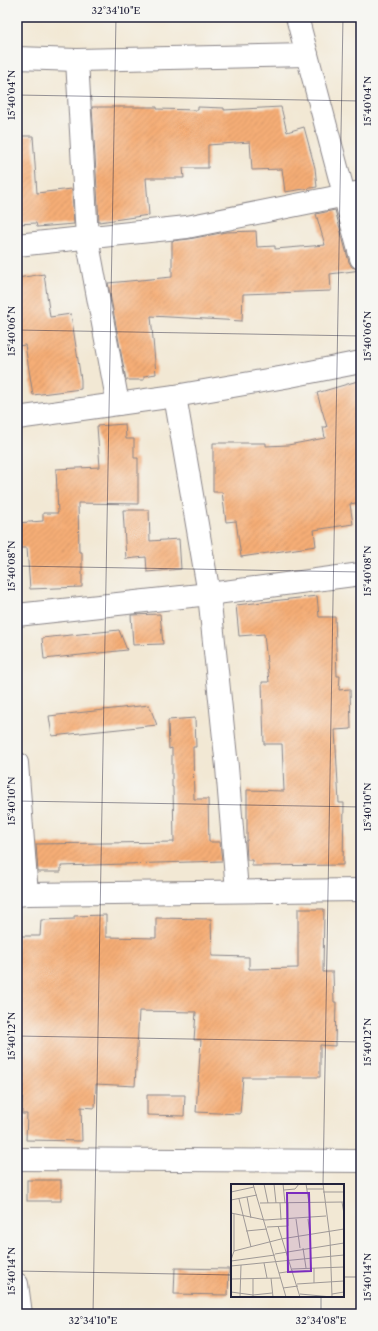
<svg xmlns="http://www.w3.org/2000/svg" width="378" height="1331" viewBox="0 0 378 1331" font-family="'Libre Caslon Text',serif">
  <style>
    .building { fill: url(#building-hatch) }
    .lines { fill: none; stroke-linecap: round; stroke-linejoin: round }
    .minor-casing { stroke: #8a8588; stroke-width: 24 }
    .minor { stroke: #fff; stroke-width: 22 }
    .ticks { fill: none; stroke: #22223b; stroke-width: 1; stroke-opacity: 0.45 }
    .inset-road { fill: none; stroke: #9f9997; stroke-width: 1 }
    .view { fill: #7b2cbf; fill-opacity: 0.15; stroke: #7b2cbf; stroke-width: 2 }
    .inset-edge { fill: none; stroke: #22223b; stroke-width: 2 }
    .neatline { fill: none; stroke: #22223b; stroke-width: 1.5 }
    .ticks-label { font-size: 10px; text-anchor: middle; fill: #22223b }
  </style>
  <defs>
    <pattern id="building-hatch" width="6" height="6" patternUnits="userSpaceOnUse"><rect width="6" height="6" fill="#f5ad76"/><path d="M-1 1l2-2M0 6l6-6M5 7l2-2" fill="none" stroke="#d29567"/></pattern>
  </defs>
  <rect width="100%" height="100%" fill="#f6f6f2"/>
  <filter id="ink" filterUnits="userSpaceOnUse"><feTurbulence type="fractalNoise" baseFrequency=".025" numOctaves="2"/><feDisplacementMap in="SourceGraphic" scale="8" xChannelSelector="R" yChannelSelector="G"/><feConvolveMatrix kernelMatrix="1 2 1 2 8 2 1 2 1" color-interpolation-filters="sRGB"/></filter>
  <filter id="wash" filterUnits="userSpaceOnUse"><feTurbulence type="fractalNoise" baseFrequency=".012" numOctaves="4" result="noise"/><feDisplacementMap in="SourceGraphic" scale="16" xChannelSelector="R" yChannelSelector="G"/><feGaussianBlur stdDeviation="0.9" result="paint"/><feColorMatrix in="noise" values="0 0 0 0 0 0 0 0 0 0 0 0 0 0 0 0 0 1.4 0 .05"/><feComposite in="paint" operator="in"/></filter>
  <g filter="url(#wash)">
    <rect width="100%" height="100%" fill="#f2e8d4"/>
    <g id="blocks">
      <g class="building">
        <path d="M92,107H157V109L198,110V107L224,108V110L281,107L287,132L304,127L315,168L317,187L285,192L282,169L252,170L250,142L208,145V168H183L184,178H146L149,215L99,222Z"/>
        <path d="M17,136H33L37,193L72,189L74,224L37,227L36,223L17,224Z"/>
        <path d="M335,210L349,262L352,267L361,270L330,274L331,291L243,294L242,321L151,316L156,374L144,376V380H126L108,283L172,277V241L189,239L226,232L256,231L257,247L275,246V249L325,245L316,214Z"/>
        <path d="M44,274L50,317L71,314L81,380V389L33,395L25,345L17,346V278Z"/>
        <path d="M361,380V502L350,504L353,524L314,530L316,546L241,557L236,521L226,522L222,492H213V443H266V446L288,445L325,438L323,427H327L317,393Z"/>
        <path d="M125,424L126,439H134V458H138V504L78,503L79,552H82V587L30,589L27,548H17V523L43,521V513H58L56,469L100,467L97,426Z"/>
        <path d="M123,510H149L150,541L179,539L181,569L147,572L146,557L126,559Z"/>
        <path d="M317,596L319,617H335L337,676H340L339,690L350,689L351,729L335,730L339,803H344L343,865L252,866V860H247L246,841H247V790L284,791L282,744H264L262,682H269L264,634L239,636L236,605Z"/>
        <path d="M160,614L163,644L133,645L131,615Z"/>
        <path d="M119,630L127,650L44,659L42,638Z"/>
        <path d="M149,705L157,725L52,736L49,716Z"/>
        <path d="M195,718L196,747H193L194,799H208L209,842H220L222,861L61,866V872H38L36,844L174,842L173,787H172V748L169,749L168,720Z"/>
        <path d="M298,909H324L323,972H333L334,1002H336L335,1046L320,1045V1077H243L240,1114L196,1112L201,1040H194L196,1012L139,1011L135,1086L96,1084L95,1108L81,1107L82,1141L26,1140L27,1114H22L23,1074L17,1075L18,981H17V936H40L41,920L74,919V916L106,915V937L156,938V918L211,919L212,956L249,957V969L298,968Z"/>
        <path d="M147,1095H185L184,1116L147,1115Z"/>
        <rect x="27" y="1180" width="34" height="21"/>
        <path d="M175,1268L229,1269L228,1295L174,1294Z"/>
      </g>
    </g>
  </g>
  <g filter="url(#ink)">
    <use href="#blocks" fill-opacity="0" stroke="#8a8588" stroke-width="1"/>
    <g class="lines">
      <g class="minor-casing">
        <g id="minor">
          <path d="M297,17L361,258"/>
          <path d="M17,58L77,60L307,55"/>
          <path d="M77,60L87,238L118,404"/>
          <path d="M17,245L187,227L361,192"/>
          <path d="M175,396L209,594L227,767L237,891"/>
          <path d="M17,418L175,396L285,377L361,362"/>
          <path d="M17,615L209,594L361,574"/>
          <path d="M17,763L27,894"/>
          <path d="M17,895L27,894L361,890"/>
          <path d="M17,1159L361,1161"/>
          <path d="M17,1284L21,1314"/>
        </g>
      </g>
      <use href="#minor" class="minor"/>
    </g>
  </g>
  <path class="ticks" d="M17,95L361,101M17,330L361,336M17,566L361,572M17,801L361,807M17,1036L361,1042M323,1185L343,17M17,1271L232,1275M343,1277H361M93,1314L116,17M321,1314V1296"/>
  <g transform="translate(231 1184)">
    <rect width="113" height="113" fill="#f2e8d4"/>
    <path class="inset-road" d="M22,0L55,113M33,0L37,19M43,0L45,19M52,0L54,19M75,0L78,19M92,0L99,54L101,113M76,5H92M53,6L64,5L68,0M0,8L23,3M92,8H113M16,13L20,34M8,15L20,63M0,16L26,11M111,18L113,30M29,19L113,18M49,19L50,36M0,29L34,36L95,32M65,35L69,64M77,35L79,51M47,42L69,113M36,43L57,42V19M15,47L36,45M72,64L75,84M3,67L50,55L113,45M44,70L113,59M0,76L3,67V30M0,77L44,71M33,79L36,94M0,82L113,71M83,84V99M61,85L113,83M48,89L62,87M40,94L42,113M0,95L50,94M66,100L113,97M52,104L67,102M0,108L22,111L41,109M69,110L101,113M101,110L113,108M9,113L10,81M22,113V95"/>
    <path class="view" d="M56,9H78L80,87L57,88Z"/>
    <rect width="113" height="113" class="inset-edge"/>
  </g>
  <rect width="378" height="1331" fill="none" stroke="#f6f6f2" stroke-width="44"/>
  <rect x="22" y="22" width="334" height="1287" class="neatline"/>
  <g class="ticks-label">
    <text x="116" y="14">32°34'10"E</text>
    <text transform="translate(11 95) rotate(-90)" y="4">15°40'04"N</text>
    <text transform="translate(367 101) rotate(-90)" y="4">15°40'04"N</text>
    <text transform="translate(11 331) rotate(-90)" y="4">15°40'06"N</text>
    <text transform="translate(367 336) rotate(-90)" y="4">15°40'06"N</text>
    <text transform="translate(11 566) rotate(-90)" y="4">15°40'08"N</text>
    <text transform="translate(367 571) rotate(-90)" y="4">15°40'08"N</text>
    <text transform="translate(11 801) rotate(-90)" y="4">15°40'10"N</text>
    <text transform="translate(367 807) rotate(-90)" y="4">15°40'10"N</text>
    <text transform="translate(11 1036) rotate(-90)" y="4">15°40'12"N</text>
    <text transform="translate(367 1042) rotate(-90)" y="4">15°40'12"N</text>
    <text transform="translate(11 1271) rotate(-90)" y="4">15°40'14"N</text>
    <text transform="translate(367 1277) rotate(-90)" y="4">15°40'14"N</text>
    <text x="93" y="1324">32°34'10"E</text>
    <text x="321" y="1324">32°34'08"E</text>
  </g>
</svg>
